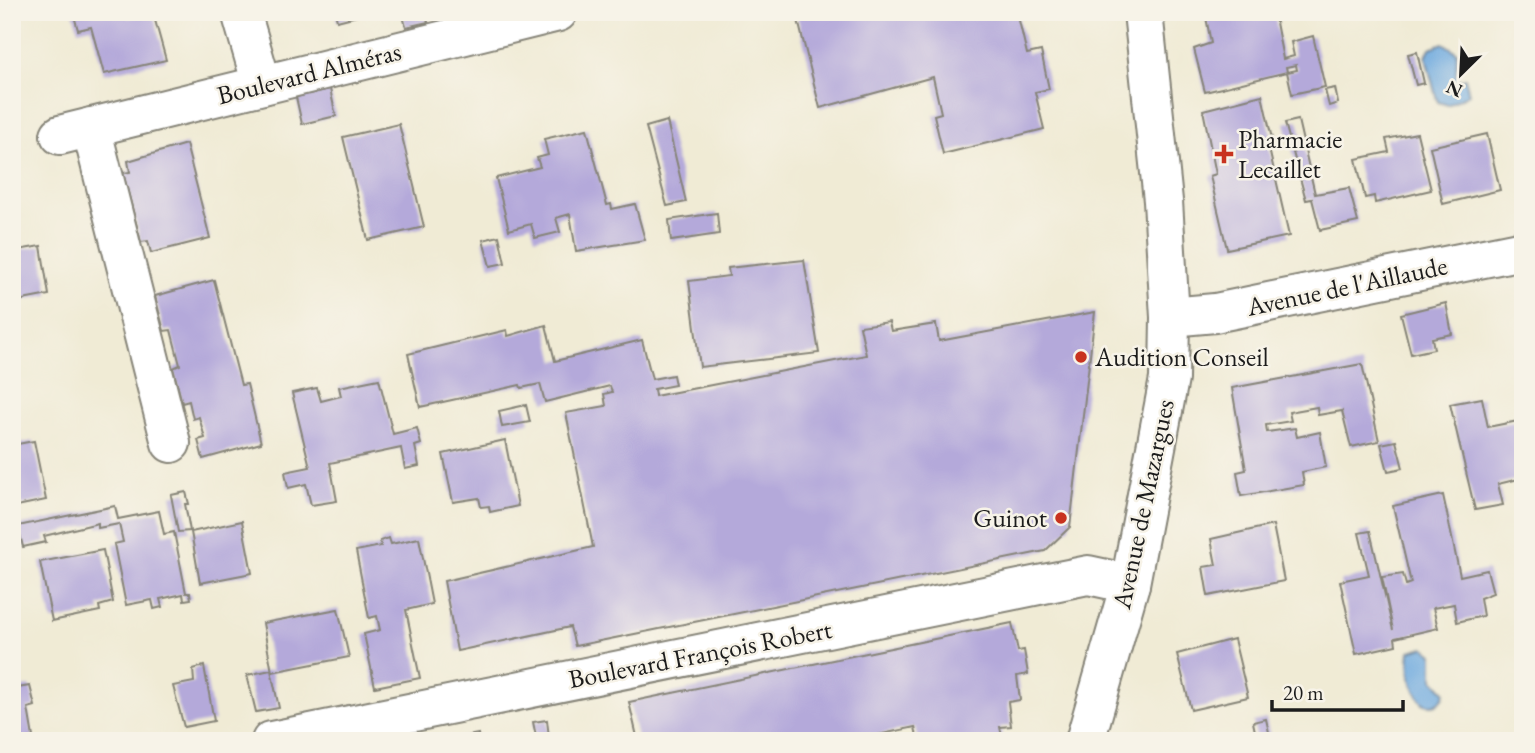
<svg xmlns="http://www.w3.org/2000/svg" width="1535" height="753" viewBox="0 0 1535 753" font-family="'EB Garamond',serif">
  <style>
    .water { fill: #6faadf; stroke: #46637e; stroke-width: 2 }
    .building { fill: #b4a9da }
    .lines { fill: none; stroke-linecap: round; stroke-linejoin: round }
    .minor-casing { stroke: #868478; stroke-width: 42 }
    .minor { stroke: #fff; stroke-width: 38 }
    .poi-dot { fill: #c8321e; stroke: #f7f3e8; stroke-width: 2.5 }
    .labels { text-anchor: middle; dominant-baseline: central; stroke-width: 5; stroke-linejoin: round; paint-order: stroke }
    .street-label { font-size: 26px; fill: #1c1c1c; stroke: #f7f3e8 }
    .poi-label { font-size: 26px; fill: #1c1c1c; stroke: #f7f3e8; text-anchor: start }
  </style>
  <rect width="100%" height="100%" fill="#f7f3e8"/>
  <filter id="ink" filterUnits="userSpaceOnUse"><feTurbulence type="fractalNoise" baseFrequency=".0143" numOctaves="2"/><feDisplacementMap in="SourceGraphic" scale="14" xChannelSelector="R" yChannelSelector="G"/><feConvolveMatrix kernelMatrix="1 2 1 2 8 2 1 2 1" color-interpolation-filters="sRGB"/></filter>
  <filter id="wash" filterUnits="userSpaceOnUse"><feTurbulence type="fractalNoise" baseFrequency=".00686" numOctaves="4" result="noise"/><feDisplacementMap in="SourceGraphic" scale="28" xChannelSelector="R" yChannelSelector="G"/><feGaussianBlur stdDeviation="1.57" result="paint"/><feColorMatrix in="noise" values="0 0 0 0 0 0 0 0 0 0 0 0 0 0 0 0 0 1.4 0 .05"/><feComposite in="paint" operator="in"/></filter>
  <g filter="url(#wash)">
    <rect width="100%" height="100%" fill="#f0ebd5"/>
    <g class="water">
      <path d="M1443,43L1457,52L1456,77L1460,80L1465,78L1469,94L1448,105L1438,102C1436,98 1427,62 1426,56L1430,48Z"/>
      <path d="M1424,647L1433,654V679L1445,692C1443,703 1433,708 1423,703C1410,687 1408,670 1410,651Z"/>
    </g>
    <g id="blocks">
      <g class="building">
        <path d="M73,12H127L128,18L153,13L166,60L104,74L91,27L78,30Z"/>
        <path d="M335,12H369V13L337,21Z"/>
        <path d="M402,12H425L428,22L406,27Z"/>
        <path d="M796,12H967L968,15L1017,12L1027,54L1041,51L1049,89L1035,92L1044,129L943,154L934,115L941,113L933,77L820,108Z"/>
        <path d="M1205,12H1274L1283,59L1294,56L1291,42L1313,36L1325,87L1292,94L1287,72L1297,70L1296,65L1286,67L1287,72L1205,92L1194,49L1211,43Z"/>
        <path d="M1417,52L1424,83L1416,85L1408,54Z"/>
        <path d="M1335,88L1338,103L1329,106L1325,90Z"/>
        <path d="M330,89L336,116L302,124L296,97Z"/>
        <path d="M1262,95L1272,139L1267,140L1289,236L1227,249L1210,176L1216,174L1203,110Z"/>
        <path d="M1298,120L1315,194L1349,188L1358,222L1320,230L1312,199L1306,200L1285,123Z"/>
        <path d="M667,121L686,202L667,206L646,127Z"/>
        <path d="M399,124L424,227L368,240L343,137Z"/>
        <path d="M587,129L607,205L611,204L612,209L635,204L645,240L576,251L570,214L556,218L560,232L535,238L531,224L509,230L496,178L540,167L537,158L548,155L544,139Z"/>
        <path d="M1417,133L1431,190L1375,203L1374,196L1365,198L1356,159L1389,152L1386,139Z"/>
        <path d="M1487,134L1500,190L1443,204L1430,147Z"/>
        <path d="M186,144L210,238L151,253L148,241L141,242L123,173L130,172L128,161Z"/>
        <path d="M717,213L719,234L671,241L669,220Z"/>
        <path d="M499,236L505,263L490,266L483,240Z"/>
        <path d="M41,246L49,295L12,302V251Z"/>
        <path d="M804,260L819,353L700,367L689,281L729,276L728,268Z"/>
        <path d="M214,280L241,385L247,384L261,443L203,459L198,440L205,438L199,417L193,419L189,401L182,403L173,368L180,365L171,330L164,331L155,296Z"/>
        <path d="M1446,303L1452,334L1432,338L1434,349L1411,354L1401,314Z"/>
        <path d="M1095,312L1070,527L1045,551L575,646L570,627L457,651L444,581L593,547L566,413L606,406L604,394L612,392L610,386L545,402L540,384L521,388L520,385L420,407L408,354L507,330L508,336L546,325L555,361L642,340L652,379L673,375L675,385L654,389L655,396L866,355L860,326L889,322L891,331L936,324L939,341Z"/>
        <path d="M1362,364L1379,441L1351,447L1342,411L1318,415L1317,407L1289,412L1291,421L1266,425L1267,432L1295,428L1297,437L1320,432L1326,467L1302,472L1304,485L1241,496L1237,472L1246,470L1232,388Z"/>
        <path d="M379,379L393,434L417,428L421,444L415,446L419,466L405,469L401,448L330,463L337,501L311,505L306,484L288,488L285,472L310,467L292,393L317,388L321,401L341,396L339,387Z"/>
        <path d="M1482,398L1488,427L1523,420V478L1498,484L1503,505L1475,510L1450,404Z"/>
        <path d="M526,405L530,422L502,427L499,411Z"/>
        <path d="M505,440L518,506L490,512L489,506L481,507L479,498L453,502L443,454Z"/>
        <path d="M34,441L46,500L12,507V445Z"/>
        <path d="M1396,441L1403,468L1388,471L1381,444Z"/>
        <path d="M186,492L189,504H185L190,531L178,532L171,495Z"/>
        <path d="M1443,495L1460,576L1487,570L1493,593L1480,598L1483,616L1457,622L1454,604L1433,608L1438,628L1395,638L1396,645L1356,654L1340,581L1369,575L1359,533L1370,531L1393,630L1382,577L1403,574L1406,585L1411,583L1393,506Z"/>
        <path d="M115,506L118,519L159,511L164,534L174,532L186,593H190L191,599L184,600L183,594L160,599L162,607L154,609L152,600L126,605L114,544L123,542L119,524L98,528V523L44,536L46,542L23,547L18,526Z"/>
        <path d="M242,521L252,573L200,583L191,532Z"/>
        <path d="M1273,525L1284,581L1208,596L1203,567L1216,565L1211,539Z"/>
        <path d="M389,538L391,544L419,538L432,604L406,610L420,678L375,687L364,634L380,630L377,616L369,618L356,551L381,546L380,541Z"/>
        <path d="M103,550L113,602L99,606L100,611L52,621L40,562Z"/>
        <path d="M338,609L349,657L272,672L263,623Z"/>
        <path d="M1012,623L1018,651L1024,650L1028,674L1017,676L1020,700L1008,702L1011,726L1000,727L1003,741H918L915,727L850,741H638L629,702Z"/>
        <path d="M1234,639L1248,697L1191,710L1177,654Z"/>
        <path d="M204,666L214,721L184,727L173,686L194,682L193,669Z"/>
        <path d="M271,670L279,708L256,712L247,675Z"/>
        <path d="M15,676L17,688L30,686L35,706L28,708L33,737L12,741Z"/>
        <path d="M1266,719L1271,741H1257L1253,722Z"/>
        <path d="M547,720L549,737L537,741L533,722Z"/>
        <path d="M478,734L479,741H449L448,740Z"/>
      </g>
    </g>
  </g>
  <g filter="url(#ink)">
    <use href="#blocks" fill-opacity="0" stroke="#868478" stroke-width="2"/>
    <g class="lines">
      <g class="minor-casing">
        <g id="minor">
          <path d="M241,12L262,85"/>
          <path d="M91,127L171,443"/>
          <path d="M60,135L558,12"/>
          <path d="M1170,317L1215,313L1523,250"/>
          <path d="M271,741L1088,575L1130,584"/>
          <path d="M1085,741L1130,584L1169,379L1170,317L1163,201L1143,12"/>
        </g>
      </g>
      <use href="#minor" class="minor"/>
    </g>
  </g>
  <g class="poi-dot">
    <path d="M1220.5 143.5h7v7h7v7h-7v7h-7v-7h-7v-7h7z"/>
    <circle cx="1081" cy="357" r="7"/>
    <circle cx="1061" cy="518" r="7"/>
  </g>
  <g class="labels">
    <g class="street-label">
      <text transform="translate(309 73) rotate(-14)">Boulevard Alméras</text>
      <text transform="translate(1347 286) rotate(-12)">Avenue de l'Aillaude</text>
      <text transform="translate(1143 504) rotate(-78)">Avenue de Mazargues</text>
      <text transform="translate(700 654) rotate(-11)">Boulevard François Robert</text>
    </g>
    <g class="poi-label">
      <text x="1238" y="139">Pharmacie<tspan x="1238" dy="30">Lecaillet</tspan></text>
      <text x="1095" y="357">Audition Conseil</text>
      <text x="1047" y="518" text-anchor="end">Guinot</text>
    </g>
  </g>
  <rect width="1535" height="753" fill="none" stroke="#f7f3e8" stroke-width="42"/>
  <g transform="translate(1461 74) rotate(204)" stroke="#f7f3e8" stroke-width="5" paint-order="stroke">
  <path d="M0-5L12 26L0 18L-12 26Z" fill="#1c1c1c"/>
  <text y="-10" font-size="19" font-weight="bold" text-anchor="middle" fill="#1c1c1c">N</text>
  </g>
  <path d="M1272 700v10h131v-10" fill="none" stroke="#1c1c1c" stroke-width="3.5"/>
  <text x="1283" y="700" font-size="21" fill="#1c1c1c" stroke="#f7f3e8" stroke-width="5" paint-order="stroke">20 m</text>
</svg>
